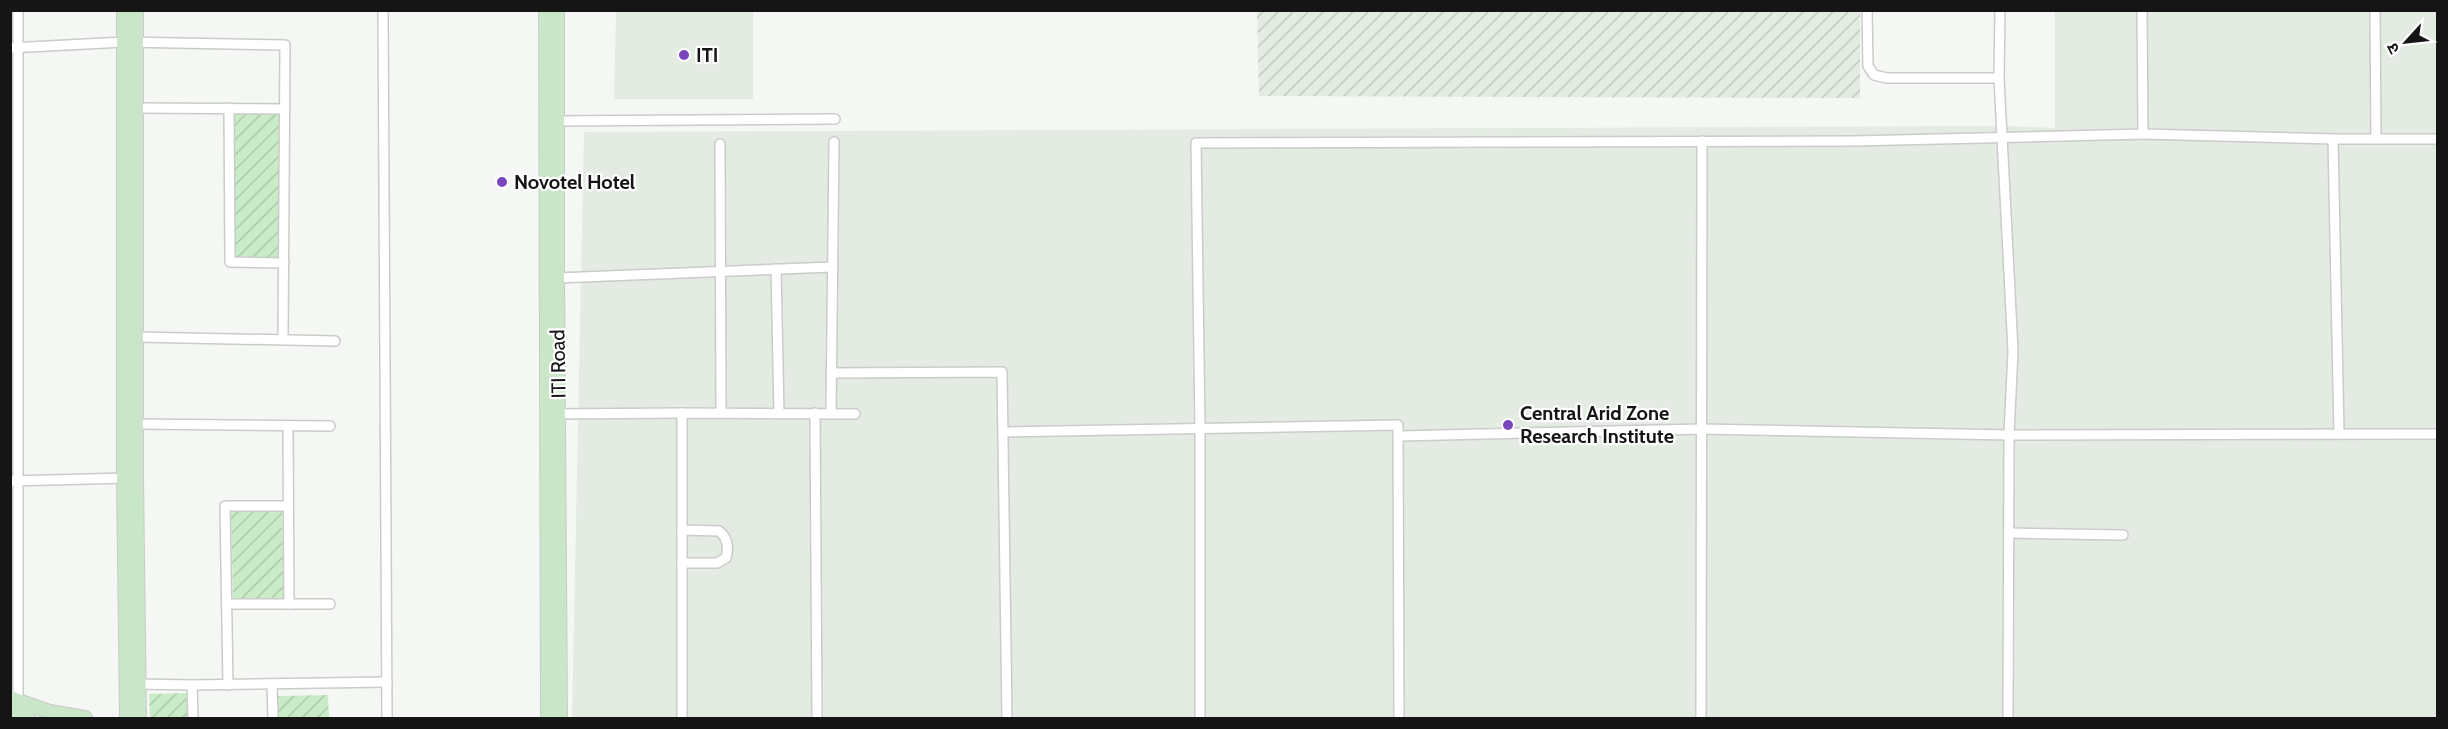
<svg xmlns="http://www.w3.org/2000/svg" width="2448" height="729" viewBox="0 0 2448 729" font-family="Cabin,'Noto Sans Devanagari',sans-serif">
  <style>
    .built { fill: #e3ebe2 }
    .industrial { fill: url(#industrial-furrows) }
    .garden { fill: url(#garden-furrows) }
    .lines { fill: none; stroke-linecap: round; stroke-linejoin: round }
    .street-casing { stroke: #caccc9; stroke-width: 12 }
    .secondary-casing { stroke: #caccc9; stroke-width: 16 }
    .street { stroke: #fff; stroke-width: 9 }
    .secondary { stroke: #c9e6c8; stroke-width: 14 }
    .poi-dot { fill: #7945bd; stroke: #fff; stroke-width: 2 }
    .labels { text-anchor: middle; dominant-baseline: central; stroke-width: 4.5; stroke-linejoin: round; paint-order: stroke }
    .poi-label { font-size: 20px; font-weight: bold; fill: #151515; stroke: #fff; text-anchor: start }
    .street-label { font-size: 20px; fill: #151515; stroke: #fff }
  </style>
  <defs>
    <pattern id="industrial-furrows" width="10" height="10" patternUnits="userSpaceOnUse" patternTransform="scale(1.5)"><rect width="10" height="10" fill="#e3ebe2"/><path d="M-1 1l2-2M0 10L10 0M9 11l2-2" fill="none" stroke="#c2c9c1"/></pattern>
    <pattern id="garden-furrows" width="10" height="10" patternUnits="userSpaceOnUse" patternTransform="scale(1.5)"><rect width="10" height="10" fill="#caebc7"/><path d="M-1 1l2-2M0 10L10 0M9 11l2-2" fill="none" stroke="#adc9aa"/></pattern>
  </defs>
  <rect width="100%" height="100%" fill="#f4f7f4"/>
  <g class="built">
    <path d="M616,11H753V99H614Z"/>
    <path d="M2055,11H2437V718H572L584,132L2004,126L2055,128Z"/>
  </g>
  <path class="industrial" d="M1257,11H1860V98L1259,96Z"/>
  <g class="garden">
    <path d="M233,111H279L280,260H234Z"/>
    <path d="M282,510L284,599L233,600L231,511Z"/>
    <path d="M188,693L189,718H150L149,694Z"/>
    <path d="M328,695L329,718H278L277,696Z"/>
  </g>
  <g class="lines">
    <g class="street-casing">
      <g id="street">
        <path d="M383,10L387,718"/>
        <path d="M1867,10L1868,66L1874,75L1887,78H1999"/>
        <path d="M2000,10L1999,78L2013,351L2009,435L2008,718"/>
        <path d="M2142,10L2143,134"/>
        <path d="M2375,10L2376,139"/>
        <path d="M10,48L124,42L285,45L283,339"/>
        <path d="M136,108L285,109"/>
        <path d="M229,108L230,262L284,263"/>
        <path d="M557,121L835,119"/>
        <path d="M2333,139L2339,434"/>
        <path d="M720,144L721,413"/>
        <path d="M776,269L779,413"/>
        <path d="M557,278L832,267"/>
        <path d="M137,337L335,341"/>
        <path d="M831,373L1002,372L1007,718"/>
        <path d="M815,413L817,718"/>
        <path d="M552,414L682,413"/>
        <path d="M831,414L834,142"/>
        <path d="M137,424L330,426"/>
        <path d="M288,426L289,604"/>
        <path d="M1003,432L1398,425L1399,718"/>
        <path d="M1400,436L1702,429L2009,435L2438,434"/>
        <path d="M10,481L128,478"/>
        <path d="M2009,533L2123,535"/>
        <path d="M682,563H717L726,558C729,547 728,538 719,531L682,530"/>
        <path d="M227,604H330"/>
        <path d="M138,684L192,685L387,682"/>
        <path d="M272,684L273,718"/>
        <path d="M192,685L193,718"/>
        <path d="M228,685L225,506H288"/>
        <path d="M18,702V10"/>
        <path d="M682,718V413L855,414"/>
        <path d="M1200,718V428L1196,143L1854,141L2143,134L2333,139H2438"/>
        <path d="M1701,718L1702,141"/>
      </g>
    </g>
    <g class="secondary-casing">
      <g id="secondary">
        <path d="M124,10V478L127,718"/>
        <path d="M136,10V477L139,718"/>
        <path d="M546,10L548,718"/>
        <path d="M557,10V278L560,718"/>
        <path d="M10,698L50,712L85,718"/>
        <path d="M10,712L28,718"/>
      </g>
    </g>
    <use href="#street" class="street"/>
    <use href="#secondary" class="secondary"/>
  </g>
  <g class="poi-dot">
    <circle cx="684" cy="55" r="6"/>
    <circle cx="502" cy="182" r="6"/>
    <circle cx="1508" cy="425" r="6"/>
  </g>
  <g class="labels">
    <g class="poi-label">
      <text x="696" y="55">ITI</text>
      <text x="514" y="182">Novotel Hotel</text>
      <text x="1520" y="413">Central Arid Zone<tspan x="1520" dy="23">Research Institute</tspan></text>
    </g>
    <g class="street-label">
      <text transform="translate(558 364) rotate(-91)">ITI Road</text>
    </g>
  </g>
  <rect width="2448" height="729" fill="none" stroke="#151515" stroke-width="24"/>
  <g transform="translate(2406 42) rotate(243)" stroke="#ffffff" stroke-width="4.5" paint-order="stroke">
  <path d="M0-4.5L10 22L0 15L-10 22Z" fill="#151515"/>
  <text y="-9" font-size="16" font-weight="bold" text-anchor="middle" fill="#151515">उ</text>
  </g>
</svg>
